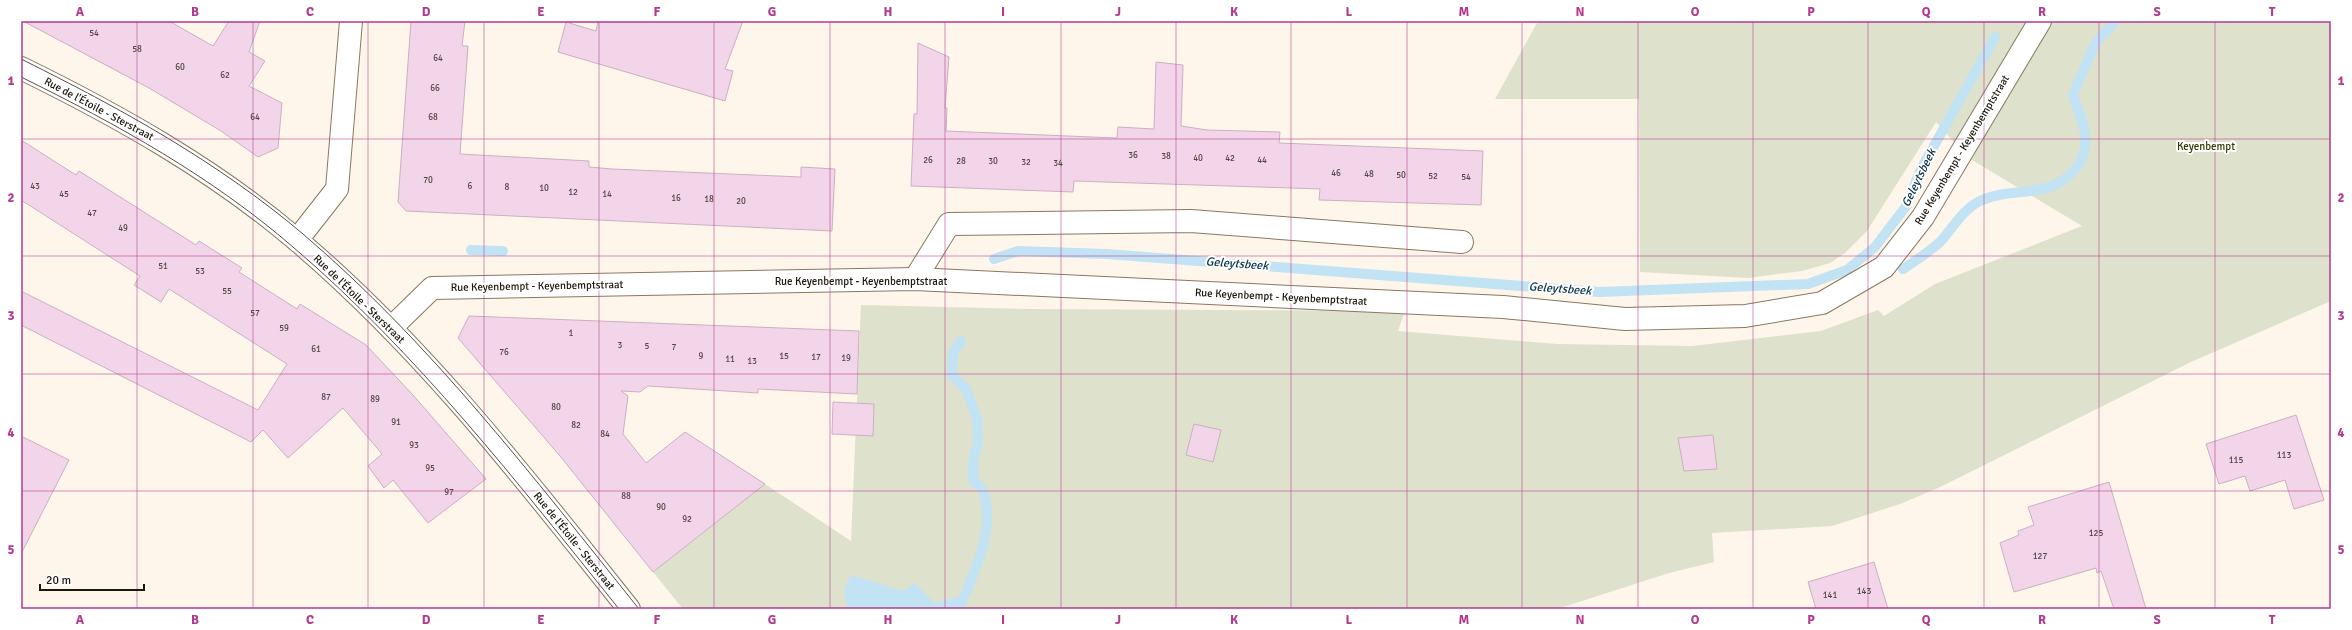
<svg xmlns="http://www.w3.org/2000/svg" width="2352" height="630" viewBox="0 0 2352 630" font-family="Signika,sans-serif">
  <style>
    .green { fill: #dee1cc }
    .water { fill: #c2e3f4 }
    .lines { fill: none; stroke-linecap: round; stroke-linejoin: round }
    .stream { stroke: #c2e3f4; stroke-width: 10 }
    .building { fill: #f2d5e8; stroke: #ccafc2 }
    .minor-casing { stroke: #897860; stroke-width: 24 }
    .minor { stroke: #fff; stroke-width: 22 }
    .tram { stroke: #585047; stroke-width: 1 }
    .grid { fill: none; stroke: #b33a8e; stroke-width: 1; stroke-opacity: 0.55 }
    .labels { text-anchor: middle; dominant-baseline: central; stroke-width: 4; stroke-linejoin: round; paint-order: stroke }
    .number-label { font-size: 9px; fill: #524644 }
    .street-label { font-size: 11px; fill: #1d160d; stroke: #fff }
    .park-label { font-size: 11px; fill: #333701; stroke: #fff }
    .water-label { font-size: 12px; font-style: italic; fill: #043245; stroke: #fff }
    .neatline { fill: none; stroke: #b33a8e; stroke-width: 1.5 }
    .grid-label { font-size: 13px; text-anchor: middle; font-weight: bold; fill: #b33a8e }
  </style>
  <rect width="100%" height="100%" fill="#fef6eb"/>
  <path class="green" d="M1538,21H2331V301L2191,362L1938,488L1900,504L1832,526L1712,533L1714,562L1669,573L1557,609H683L653,572L765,484L851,541L861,305L1031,309L1405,311L1398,331L1557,344L1692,346L1821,331L1878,310L1884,316L1935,284L2082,226L1967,157L1936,122L1867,231L1845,253L1830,263L1802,271L1748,278L1640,272L1639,99H1495Z"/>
  <path class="water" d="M851,575L903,591L914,583L935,603L961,596L968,609H847L844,590Z"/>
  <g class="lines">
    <g class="stream">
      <path d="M471,250L503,251"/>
      <path d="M994,259L1018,251L1107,254L1599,292L1808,284L1847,270L1875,247L1907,205L1920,171L1995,37"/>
      <path d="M1903,269C1915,261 1929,252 1940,242C1953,228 1962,210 1980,201C2011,186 2051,200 2075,169C2081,162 2085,153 2085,144C2087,128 2077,110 2073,94L2095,44L2115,21"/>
      <path d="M959,609C973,575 997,528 983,491C981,487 976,483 973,480L974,456L978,442L977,419L966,389L952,375L953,353L961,341"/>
    </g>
  </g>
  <g class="building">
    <path d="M23,21H169L213,46L229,21H260L249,52L265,61L249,86L282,103L278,148L258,157L221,131L149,88Z"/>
    <path d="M411,21H465L462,46H468L460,154L589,161V167L612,169L801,177V167L835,169L832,231L406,211L398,202Z"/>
    <path d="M598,21H743L725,69L733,71L725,101L558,52L566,22L596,31Z"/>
    <path d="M918,43L949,57L945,108H947L946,131L1117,138L1118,127L1154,129L1156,62L1183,65L1181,126L1207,130L1280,132L1279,143L1483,151L1481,205L1319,200L1320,189L1074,181L1073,192L911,186L914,114H917Z"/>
    <path d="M21,140L76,175L79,171L196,245L199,241L242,268L239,272L297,309L300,304L366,345L413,395L486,479L428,523L393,480L384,488L368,466L382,454L343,408L288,458L263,430L251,442L21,325V291L258,410L287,364L169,289L161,302L134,285L140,276L21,200Z"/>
    <path d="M469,316L859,331L857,394L758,389V393L648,386L640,392L621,391L628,396L623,434L646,463L685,432L765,484L653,572L560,456L458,338Z"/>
    <path d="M833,402L874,404L873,436L832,434Z"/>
    <path d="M2296,415L2324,500L2294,509L2285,480L2250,491L2245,476L2219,484L2206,444Z"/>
    <path d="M1194,424L1221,430L1213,462L1186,455Z"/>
    <path d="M1713,435L1717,469L1684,471L1678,438Z"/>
    <path d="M21,436L69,460L21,554Z"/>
    <path d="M2109,482L2146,609H2114L2101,571L2097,573L2096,568L2014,592L2000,543L2019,535L2018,531L2034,525L2028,507Z"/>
    <path d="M1874,562L1888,609H1816L1808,582Z"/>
  </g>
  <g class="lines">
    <g class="minor-casing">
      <g id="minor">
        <path d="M21,68C119,116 215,170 298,241C424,348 526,480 629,609"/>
        <path d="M297,240L337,189L351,21"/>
        <path d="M915,279L949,224L1191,221L1462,242"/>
        <path d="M391,328L432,288L915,279L1503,307L1625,319L1745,316L1822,303L1884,267L1923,217L2040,21"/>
      </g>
    </g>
    <use href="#minor" class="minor"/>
    <g class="tram">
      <path d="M21,59C120,108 218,162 303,234C431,343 534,478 639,609"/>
      <path d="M21,77C117,124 212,177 293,247C417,353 517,482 619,609"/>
    </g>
  </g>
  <path class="grid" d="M137,21V609M253,21V609M368,21V609M484,21V609M599,21V609M714,21V609M830,21V609M945,21V609M1061,21V609M1176,21V609M1291,21V609M1407,21V609M1522,21V609M1638,21V609M1753,21V609M1868,21V609M1984,21V609M2099,21V609M2215,21V609M21,139H2331M21,256H2331M21,374H2331M21,491H2331"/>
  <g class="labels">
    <g class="number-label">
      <text x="94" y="33">54</text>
      <text x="137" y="49">58</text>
      <text x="438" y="58">64</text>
      <text x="180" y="67">60</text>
      <text x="225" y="75">62</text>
      <text x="435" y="88">66</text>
      <text x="255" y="117">64</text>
      <text x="433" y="117">68</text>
      <text x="1133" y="155">36</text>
      <text x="1166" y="156">38</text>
      <text x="1198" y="158">40</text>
      <text x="1230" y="158">42</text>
      <text x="928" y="160">26</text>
      <text x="1262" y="160">44</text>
      <text x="961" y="161">28</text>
      <text x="993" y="161">30</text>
      <text x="1026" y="162">32</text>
      <text x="1058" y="163">34</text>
      <text x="1336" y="173">46</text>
      <text x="1369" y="174">48</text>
      <text x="1401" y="175">50</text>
      <text x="1433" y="176">52</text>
      <text x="1466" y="177">54</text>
      <text x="428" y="180">70</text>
      <text x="35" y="186">43</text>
      <text x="470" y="186">6</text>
      <text x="507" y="187">8</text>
      <text x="544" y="188">10</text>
      <text x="573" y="192">12</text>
      <text x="64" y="194">45</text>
      <text x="607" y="194">14</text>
      <text x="676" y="198">16</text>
      <text x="709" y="199">18</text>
      <text x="741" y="201">20</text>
      <text x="92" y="213">47</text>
      <text x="123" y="228">49</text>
      <text x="163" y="266">51</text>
      <text x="200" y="271">53</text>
      <text x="227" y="291">55</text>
      <text x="255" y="313">57</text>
      <text x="284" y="328">59</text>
      <text x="571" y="333">1</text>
      <text x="620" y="345">3</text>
      <text x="647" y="346">5</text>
      <text x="674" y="347">7</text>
      <text x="316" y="349">61</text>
      <text x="504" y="352">76</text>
      <text x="701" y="356">9</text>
      <text x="784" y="356">15</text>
      <text x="816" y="357">17</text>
      <text x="846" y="358">19</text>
      <text x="730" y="359">11</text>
      <text x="752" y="361">13</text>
      <text x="326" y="397">87</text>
      <text x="375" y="399">89</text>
      <text x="556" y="407">80</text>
      <text x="396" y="422">91</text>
      <text x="576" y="425">82</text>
      <text x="605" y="434">84</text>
      <text x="414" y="445">93</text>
      <text x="2284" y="455">113</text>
      <text x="2236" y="460">115</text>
      <text x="430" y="468">95</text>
      <text x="449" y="492">97</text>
      <text x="626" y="496">88</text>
      <text x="661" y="507">90</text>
      <text x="687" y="519">92</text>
      <text x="2096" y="533">125</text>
      <text x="2040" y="556">127</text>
      <text x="1864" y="591">143</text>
      <text x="1830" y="595">141</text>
    </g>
    <g class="street-label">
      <text transform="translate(99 109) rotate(28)">Rue de l'Étoile - Sterstraat</text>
      <text transform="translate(1962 150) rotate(-59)">Rue Keyenbempt - Keyenbemptstraat</text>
      <text x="861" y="281">Rue Keyenbempt - Keyenbemptstraat</text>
      <text transform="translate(537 286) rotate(-1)">Rue Keyenbempt - Keyenbemptstraat</text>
      <text transform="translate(1281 297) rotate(3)">Rue Keyenbempt - Keyenbemptstraat</text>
      <text transform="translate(359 299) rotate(44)">Rue de l'Étoile - Sterstraat</text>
      <text transform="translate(574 541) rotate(51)">Rue de l'Étoile - Sterstraat</text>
    </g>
    <g class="park-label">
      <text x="2206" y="146">Keyenbempt</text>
    </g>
    <g class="water-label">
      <text transform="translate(1919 178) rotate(-64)">Geleytsbeek</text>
      <text transform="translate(1237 264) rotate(4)">Geleytsbeek</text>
      <text transform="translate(1560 289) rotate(4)">Geleytsbeek</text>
    </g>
  </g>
  <rect width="2352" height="630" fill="none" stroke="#ffffff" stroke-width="44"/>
  <path d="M40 584v6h104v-6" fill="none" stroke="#1d160d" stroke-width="2"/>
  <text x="46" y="584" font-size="12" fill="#1d160d" stroke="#ffffff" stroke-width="3" paint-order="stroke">20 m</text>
  <rect x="22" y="22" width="2308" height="586" class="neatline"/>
  <g class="grid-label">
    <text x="80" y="16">A</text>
    <text x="195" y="16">B</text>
    <text x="310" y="16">C</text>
    <text x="426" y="16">D</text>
    <text x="541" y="16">E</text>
    <text x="657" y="16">F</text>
    <text x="772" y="16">G</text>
    <text x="888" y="16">H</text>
    <text x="1003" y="16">I</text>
    <text x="1118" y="16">J</text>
    <text x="1234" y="16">K</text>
    <text x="1349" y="16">L</text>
    <text x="1464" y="16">M</text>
    <text x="1580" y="16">N</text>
    <text x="1695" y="16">O</text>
    <text x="1811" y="16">P</text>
    <text x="1926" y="16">Q</text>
    <text x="2042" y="16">R</text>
    <text x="2157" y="16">S</text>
    <text x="2272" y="16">T</text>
    <text x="11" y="85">1</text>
    <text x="2341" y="85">1</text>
    <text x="11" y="202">2</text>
    <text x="2341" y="202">2</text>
    <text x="11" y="320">3</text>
    <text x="2341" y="320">3</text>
    <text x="11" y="437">4</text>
    <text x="2341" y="437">4</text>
    <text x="11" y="554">5</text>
    <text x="2341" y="554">5</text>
    <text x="80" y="624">A</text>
    <text x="195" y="624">B</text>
    <text x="310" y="624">C</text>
    <text x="426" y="624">D</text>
    <text x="541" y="624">E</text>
    <text x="657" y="624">F</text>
    <text x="772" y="624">G</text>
    <text x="888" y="624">H</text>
    <text x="1003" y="624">I</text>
    <text x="1118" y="624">J</text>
    <text x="1234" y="624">K</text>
    <text x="1349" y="624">L</text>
    <text x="1464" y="624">M</text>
    <text x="1580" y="624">N</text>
    <text x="1695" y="624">O</text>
    <text x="1811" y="624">P</text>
    <text x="1926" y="624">Q</text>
    <text x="2042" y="624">R</text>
    <text x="2157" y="624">S</text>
    <text x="2272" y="624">T</text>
  </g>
</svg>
